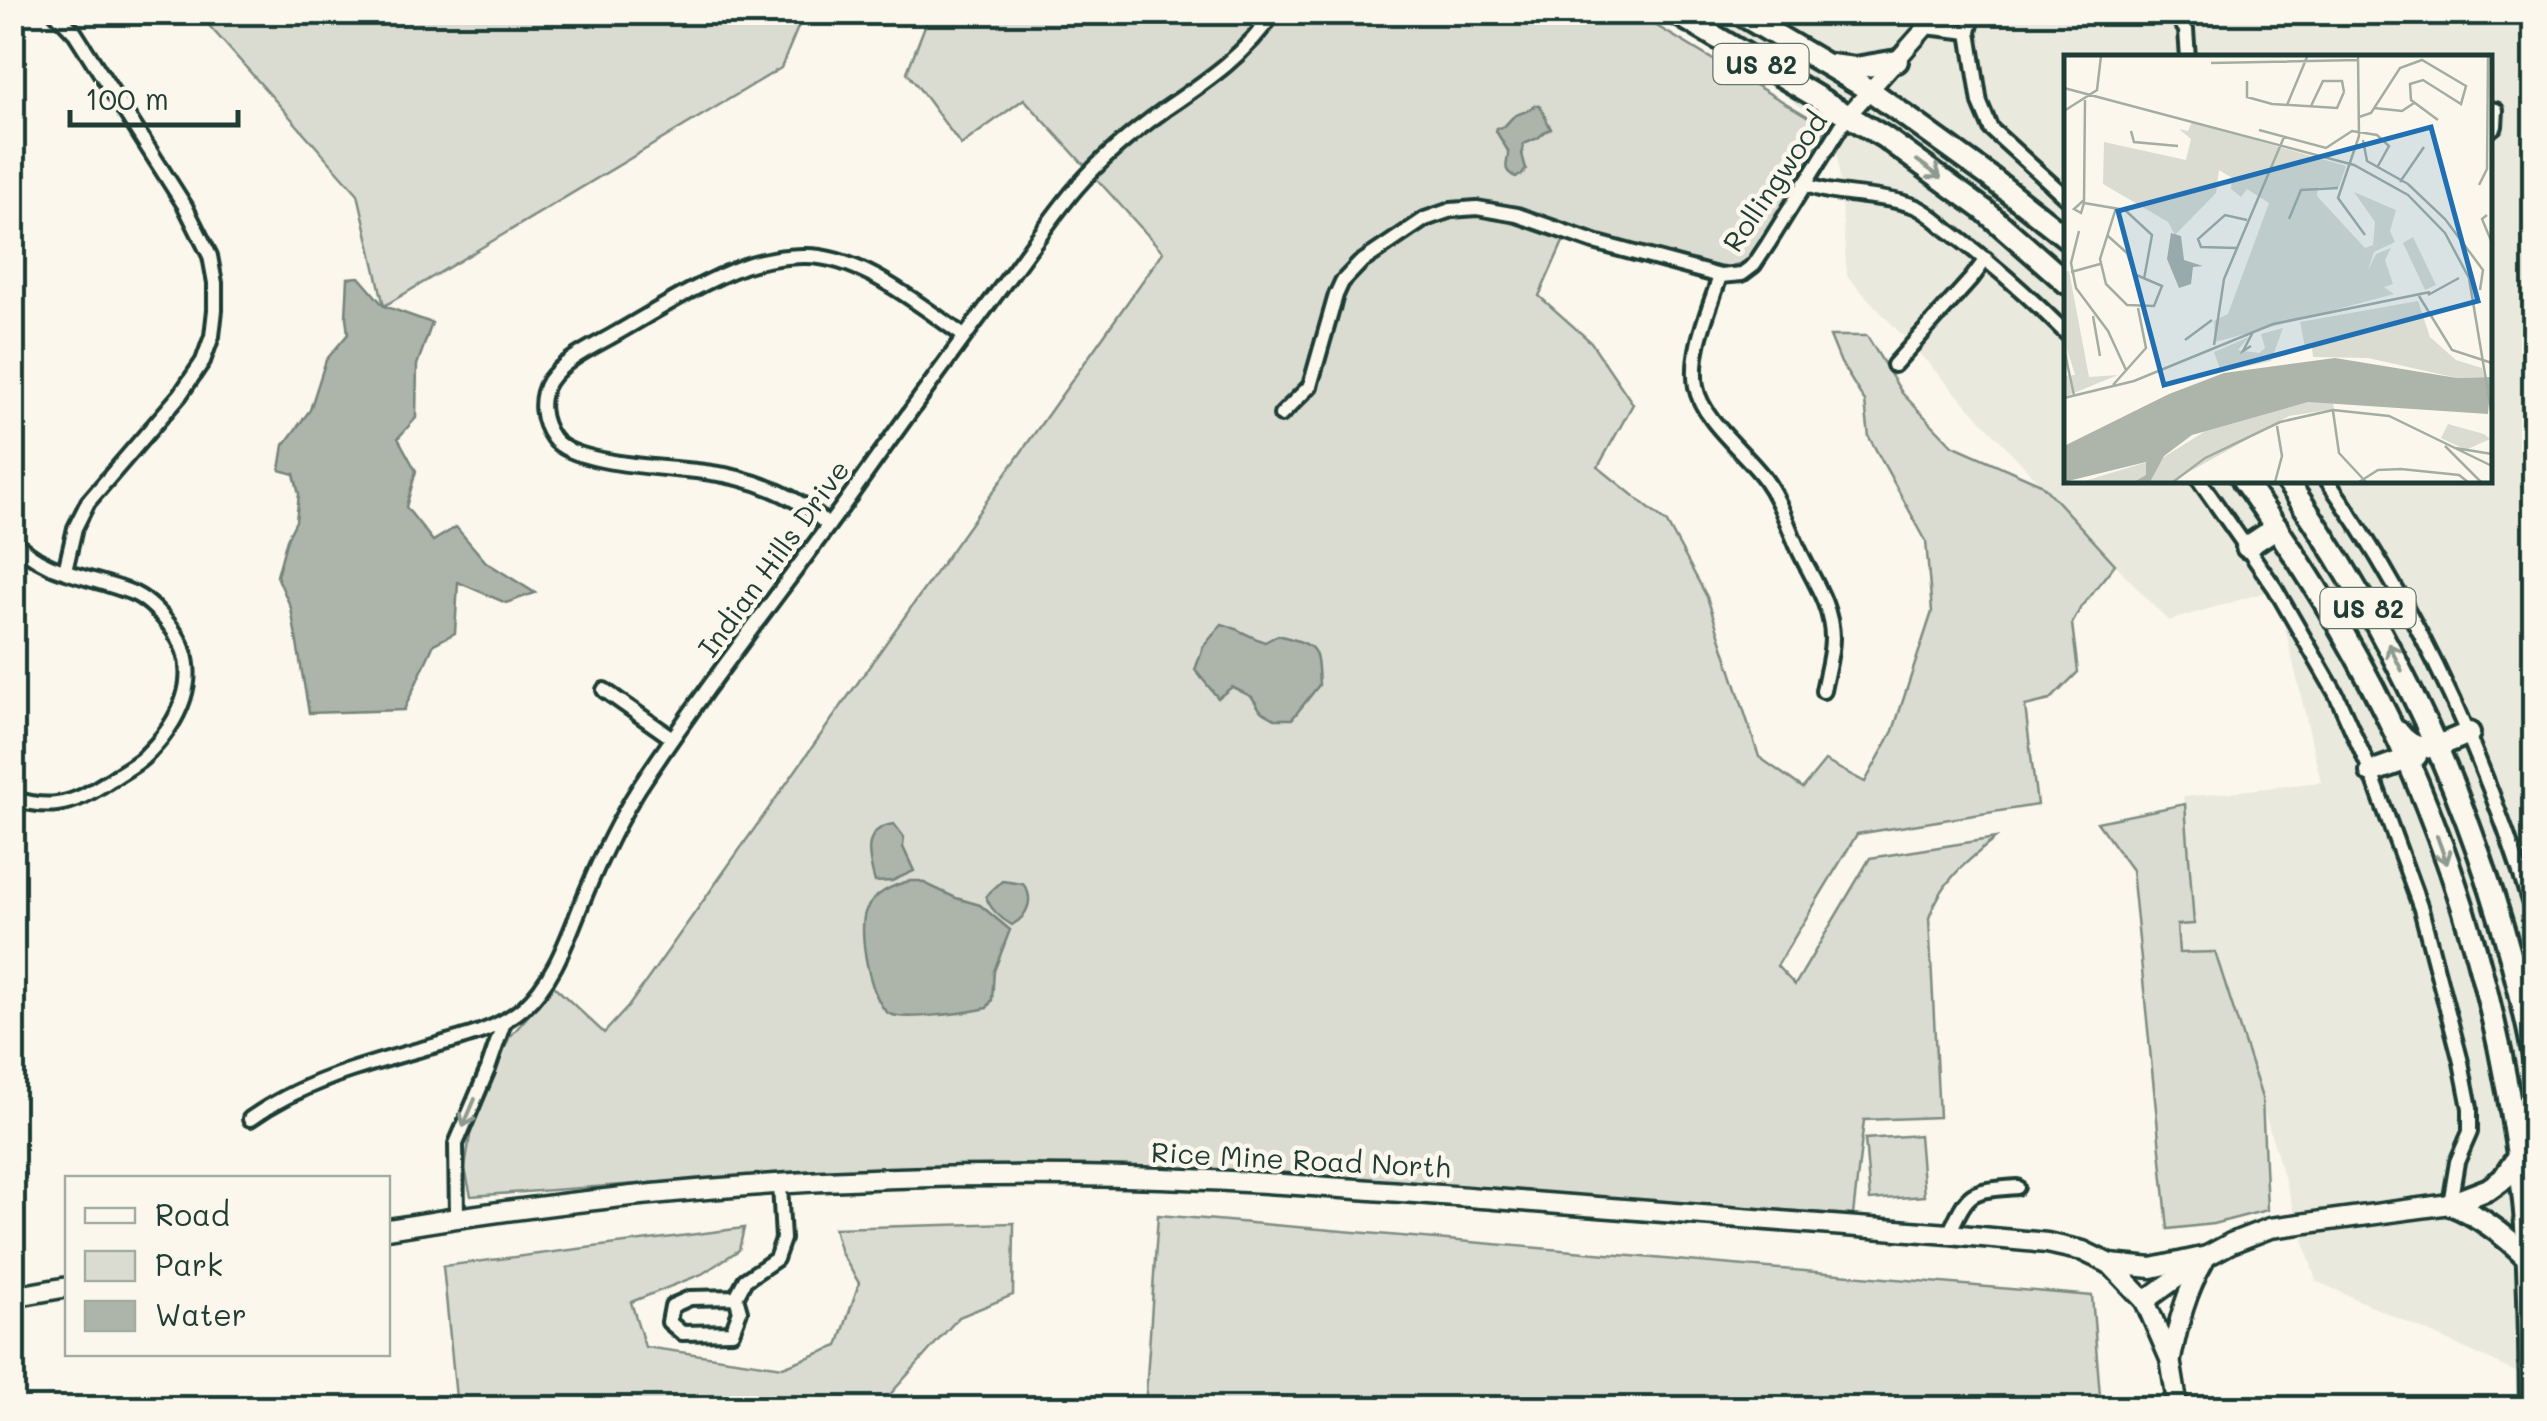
<svg xmlns="http://www.w3.org/2000/svg" width="2547" height="1421" viewBox="0 0 2547 1421" font-family="Mali,sans-serif">
  <style>
    .built { fill: #eae9de; fill-rule: evenodd }
    .green { fill: #dbdcd1; stroke: #7d8c82; stroke-width: 2.5 }
    .water { fill: #adb4aa; stroke: #74847b; stroke-width: 2.5 }
    .lines { fill: none; stroke-linecap: round; stroke-linejoin: round }
    .minor-casing { stroke: #1f3d34; stroke-width: 20 }
    .tertiary-casing { stroke: #1f3d34; stroke-width: 22 }
    .secondary-casing { stroke: #1f3d34; stroke-width: 25 }
    .trunk-casing { stroke: #1f3d34; stroke-width: 28 }
    .minor { stroke: #fbf7ec; stroke-width: 12 }
    .tertiary { stroke: #fbf7ec; stroke-width: 15 }
    .secondary { stroke: #fbf7ec; stroke-width: 18 }
    .trunk { stroke: #fbf7ec; stroke-width: 20 }
    .oneway { stroke: #8d9a90 }
    .labels { text-anchor: middle; dominant-baseline: central; stroke-width: 9; stroke-linejoin: round; paint-order: stroke }
    .shield { fill: #fbf7ec; stroke: #61756b; stroke-width: 2.5 }
    .shield-label { font-size: 25px; font-weight: bold; fill: #1f3d34 }
    .street-label { font-size: 28px; fill: #1f3d34; stroke: #fbf7ec }
    .inset-road { fill: none; stroke: #a3ada2; stroke-width: 2.5 }
    .view { fill: #1f6fb2; fill-opacity: 0.15; stroke: #1f6fb2; stroke-width: 5 }
    .inset-edge { fill: none; stroke: #1f3d34; stroke-width: 5 }
  </style>
  <rect width="100%" height="100%" fill="#fbf7ec"/>
  <filter id="ink" filterUnits="userSpaceOnUse"><feTurbulence type="fractalNoise" baseFrequency=".01" numOctaves="2"/><feDisplacementMap in="SourceGraphic" scale="20" xChannelSelector="R" yChannelSelector="G"/><feConvolveMatrix kernelMatrix="1 2 1 2 8 2 1 2 1" color-interpolation-filters="sRGB"/></filter>
  <g filter="url(#ink)">
    <path class="built" d="M1677,13H2534V1380L2316,1281L2215,952L2179,953L2176,925L2193,924L2183,797L2321,782L2276,589L2168,621L1847,276L1836,134ZM2067,58H2490V480H2067Z"/>
    <g class="green">
      <path d="M198,13H804L781,68L384,306L358,194Z"/>
      <path d="M930,13H1635L1827,128L1749,261L1725,268L1614,241L1570,226L1539,296L1591,342L1633,404L1598,467L1667,523L1707,597L1759,757L1803,788L1825,761L1865,782L1893,731L1932,612L1926,541L1869,437L1865,402L1841,363L1830,336H1867L1902,393L1952,445L2041,484L2115,564L2081,607L2072,624L2078,672L2050,700L2025,706L2037,805L1857,834L1777,966L1795,985L1870,858L1996,838C1967,861 1941,881 1929,918L1939,1117L1864,1120L1853,1215L1246,1172L1129,1170L1035,1164L747,1176L471,1196L465,1169L470,1135L509,1038L554,986L604,1033L628,1007L1163,252L1024,99L961,145L907,72Z"/>
      <path d="M2185,804L2194,924L2177,925L2179,953L2215,952L2262,1098L2267,1210L2213,1224L2168,1229L2132,870L2097,822Z"/>
      <path d="M1919,1135L1924,1196L1870,1200L1865,1139Z"/>
      <path d="M1158,1215L2092,1296L2101,1408H1145Z"/>
      <path d="M1014,1223L1013,1295L959,1317L878,1408H457L443,1266L744,1228L739,1250L702,1274L631,1302L645,1347L783,1367L838,1346L859,1283L841,1253L834,1228Z"/>
      <path d="M2467,1397L2511,1398V1408H2467Z"/>
    </g>
    <g class="water">
      <path d="M1536,105L1540,106L1551,129L1546,131L1538,138L1524,144L1522,154L1526,169L1522,175L1516,177C1500,170 1509,163 1508,151L1496,131L1497,128C1507,127 1506,123 1513,117C1521,111 1529,113 1536,105Z"/>
      <path d="M359,277L384,306L432,323L417,365L416,418L398,438L416,471L406,507L433,541L456,527L486,562L535,593L506,603L458,582L455,633L434,644L404,710L309,713L291,608L277,576L287,539L296,521L299,494L294,474L280,470L284,445L310,410L326,360L348,334L346,317L348,278Z"/>
      <path d="M1222,624C1238,628 1249,637 1265,642L1278,635C1317,646 1317,644 1319,685L1292,719H1275L1261,711L1252,697L1232,687L1218,698L1195,670L1203,647Z"/>
      <path d="M894,824L904,837L903,847L914,871L892,881L875,882C868,858 861,828 894,824Z"/>
      <path d="M909,881H920L956,898L980,905L1010,930L994,971L992,1000L987,1008C972,1012 899,1022 888,1013C870,1000 857,929 866,910C875,893 891,886 909,881Z"/>
      <path d="M1002,881L1023,884C1035,898 1028,916 1012,925C1001,919 989,908 986,896Z"/>
    </g>
    <g class="lines">
      <g class="minor-casing">
        <g id="minor">
          <path d="M55,12L75,33L185,206L210,256L215,283V310L212,336L203,361L180,395L88,502L75,528L65,571"/>
          <path d="M1974,12L1969,32L1980,103L1991,129L2067,198"/>
          <path d="M2174,12L2186,30L2188,58"/>
          <path d="M1926,27L1969,32"/>
          <path d="M2490,109L2496,110L2495,126L2490,130"/>
          <path d="M1804,184C1839,198 1876,193 1911,205C1925,209 1938,222 1949,231C1991,262 2030,297 2067,334"/>
          <path d="M1720,276C1709,311 1690,350 1696,387C1702,420 1744,451 1764,478C1778,497 1785,518 1794,539C1807,572 1832,601 1832,638C1832,656 1826,674 1823,691"/>
          <path d="M1894,365L1972,278L1986,259"/>
          <path d="M1281,415L1310,386L1336,295L1342,282L1360,263L1425,219L1451,210L1477,208L1517,215L1594,242L1720,276L1742,274L1754,265L1768,244L1848,115"/>
          <path d="M2199,480L2275,588L2336,694L2371,772L2421,909L2461,1062L2470,1108V1132L2457,1162L2450,1204"/>
          <path d="M2327,480C2421,613 2487,762 2534,917"/>
          <path d="M828,526C798,494 748,477 705,472C671,467 573,466 553,438C541,421 538,399 549,381C564,359 595,346 617,333C659,309 699,283 744,266C761,260 786,256 804,256C861,255 919,305 964,336"/>
          <path d="M12,538C43,576 92,575 135,594C151,602 163,616 173,630C205,675 179,724 143,758C134,766 122,772 112,779C94,790 79,801 57,804C42,806 27,803 12,798"/>
          <path d="M604,690L672,738"/>
          <path d="M250,1119C302,1082 362,1066 422,1049C457,1039 495,1032 523,1008C556,979 569,933 586,893C601,857 618,821 639,788C703,690 776,598 845,503C901,424 957,346 1015,269C1035,242 1054,214 1076,188C1101,159 1133,132 1164,110C1205,82 1246,55 1274,12"/>
          <path d="M457,1217L456,1144L488,1069L504,1022"/>
          <path d="M1949,1234C1969,1189 1970,1191 2017,1187"/>
          <path d="M736,1297L740,1311L732,1332L682,1333L669,1322L672,1306L690,1298L736,1297L745,1280L776,1259L783,1239L780,1185"/>
        </g>
      </g>
      <g class="tertiary-casing">
        <path id="tertiary" d="M1848,115L1926,27L1935,12"/>
      </g>
      <g class="secondary-casing">
        <g id="secondary">
          <path d="M388,1229C630,1188 879,1171 1125,1177C1248,1180 1371,1190 1494,1199C1646,1211 1798,1222 1949,1234L2047,1243L2083,1251L2110,1264L2152,1268L2207,1256"/>
          <path d="M2110,1264L2145,1301L2170,1359L2178,1408"/>
          <path d="M12,1297L68,1287"/>
          <path d="M2145,1301L2207,1256L2231,1243L2270,1228L2450,1204"/>
          <path d="M2171,1359C2178,1323 2186,1292 2204,1261"/>
        </g>
      </g>
      <g class="trunk-casing">
        <g id="trunk">
          <path d="M1674,12L1884,137L1984,210L2067,283"/>
          <path d="M1737,12L1871,91L1990,177L2067,238"/>
          <path d="M1830,65L1855,68L1897,61"/>
          <path d="M2243,480C2284,537 2323,596 2357,658C2431,792 2481,942 2508,1092C2515,1137 2524,1182 2526,1227C2530,1288 2530,1348 2531,1408"/>
          <path d="M2286,480C2407,652 2494,850 2534,1057"/>
          <path d="M2247,547L2277,527"/>
          <path d="M2398,731C2419,759 2442,744 2469,733"/>
          <path d="M2371,772L2416,756"/>
          <path d="M2450,1204C2481,1216 2505,1235 2528,1258"/>
          <path d="M2450,1204L2489,1189L2503,1179L2518,1157"/>
        </g>
      </g>
      <use href="#minor" class="minor"/>
      <use href="#tertiary" class="tertiary"/>
      <use href="#secondary" class="secondary"/>
      <use href="#trunk" class="trunk"/>
    </g>
    <defs><path id="oneway-shaft" d="M-6 0H5M1.5-3L5.5 0L1.5 3" fill="none" stroke-width="1.6" stroke-linecap="round" stroke-linejoin="round" transform="scale(2.5)"/></defs>
    <g class="oneway">
      <use href="#oneway-shaft" transform="translate(1929 169) rotate(36)"/>
      <use href="#oneway-shaft" transform="translate(2395 657) rotate(-117)"/>
      <use href="#oneway-shaft" transform="translate(2442 850) rotate(70)"/>
      <use href="#oneway-shaft" transform="translate(469 1113) rotate(113)"/>
    </g>
  </g>
  <g class="labels">
    <g class="shield">
      <rect x="1713.5" y="44" width="95" height="40" rx="8"/>
      <rect x="2320.5" y="588" width="95" height="40" rx="8"/>
    </g>
    <g class="shield-label">
      <text x="1761" y="64">US 82</text>
      <text x="2368" y="608">US 82</text>
    </g>
    <g class="street-label">
      <text transform="translate(1774 181) rotate(-56)">Rollingwood</text>
      <text transform="translate(773 558) rotate(-54)">Indian Hills Drive</text>
      <text transform="translate(1301 1159) rotate(3)">Rice Mine Road North</text>
    </g>
  </g>
  <g transform="translate(2064 55)">
    <rect width="428" height="428" fill="#fbf7ec"/>
    <path d="M128,67L282,111L275,132H254L253,141L301,193L309,190L311,167L290,137L332,155L326,176L331,187L310,197L304,215L312,199L327,193L321,205L329,229L320,232L330,239L151,287L150,266L164,259L205,148L183,134L177,142L167,134L168,123L155,115L152,138L111,180L104,167L39,129L40,87L122,105L127,84L115,74L124,76ZM349,182L372,230L361,235L339,188ZM5,216L25,322L54,320L0,342V321L11,320L3,294L5,311L0,310V217ZM354,246L366,282L392,305L418,313L420,322L393,323L304,303L249,302L248,292H241L236,267ZM219,273L207,306L157,317L150,297L185,282L174,295L195,298L201,293L197,279ZM244,347H269L270,354L225,361L107,427H17L100,402L151,370ZM384,369L420,379L426,384L402,395L377,383Z" fill="#dbdcd1"/>
    <path d="M107,178L117,181L120,205L139,211L129,212L127,229L115,233L103,204ZM271,303L393,323L427,322L424,359L244,347L128,380L100,401L86,427H70L82,420V407L0,427V391L105,339L160,318Z" fill="#adb4aa"/>
    <path class="inset-road" d="M294,1L295,81L274,143L301,180M147,8L294,5M183,26V42L208,49L273,53L280,37M0,33L290,110L344,140L381,178L405,223L428,361M223,50L243,2M247,51L259,26H278L280,37M310,53L338,56L350,48M0,56L33,35L37,1M295,62L307,58L336,13L358,5L402,31L397,49L359,25L346,29L347,45L374,65M195,75L262,93L288,76L313,80L325,91L314,111M67,76L70,87L114,91M299,85L303,106L344,129L381,164L419,215L416,235M336,127L360,92M415,130L423,114L424,1M20,148L61,155L88,180L80,224M20,148L21,45M20,148L17,158L10,154L20,145M423,160L418,164L428,188M225,164L237,135L274,133M15,176L7,208L12,233L44,276L62,315M44,181L63,198L70,219L98,231L90,251L63,250L42,229L36,204L52,153M173,193L137,192L134,184L161,160L183,165M7,217L36,209M364,240L395,223M355,241L388,295L428,308M29,261L36,301M121,285L148,265M150,290L160,224L220,82M187,291L179,296L189,277M0,294L10,340M49,330L82,293L74,253M0,343L70,326L209,269L366,237M269,356L275,398L302,427M381,391L417,427M391,393L428,399M109,427L141,403L216,367L269,355L325,361L428,411M211,427L218,401L213,371M295,427L314,415L337,414L395,420L404,427"/>
    <path class="view" d="M367,72L414,246L100,330L54,156Z"/>
    <rect width="428" height="428" class="inset-edge"/>
  </g>
  <rect width="2547" height="1421" fill="none" stroke="#fbf7ec" stroke-width="50"/>
  <rect x="25" y="25" width="2497" height="1371" fill="none" stroke="#1f3d34" stroke-width="4" filter="url(#ink)"/>
  <rect x="65" y="1176" width="325" height="180" fill="#fbf7ec" stroke="#a3ada2" stroke-width="2.5"/>
  <rect x="85" y="1208" width="50" height="15" fill="#fbf7ec" stroke="#a3ada2" stroke-width="2.5"/>
  <text x="155" y="1226" font-size="30" fill="#1f3d34">Road</text>
  <rect x="85" y="1251" width="50" height="30" fill="#dbdcd1" stroke="#a3ada2" stroke-width="2.5"/>
  <text x="155" y="1276" font-size="30" fill="#1f3d34">Park</text>
  <rect x="85" y="1301" width="50" height="30" fill="#adb4aa" stroke="#a3ada2" stroke-width="2.5"/>
  <text x="155" y="1326" font-size="30" fill="#1f3d34">Water</text>
  <path d="M70 110v15h168v-15" fill="none" stroke="#1f3d34" stroke-width="5"/>
  <text x="85" y="110" font-size="30" fill="#1f3d34" stroke="#fbf7ec" stroke-width="8" paint-order="stroke">100 m</text>
</svg>
